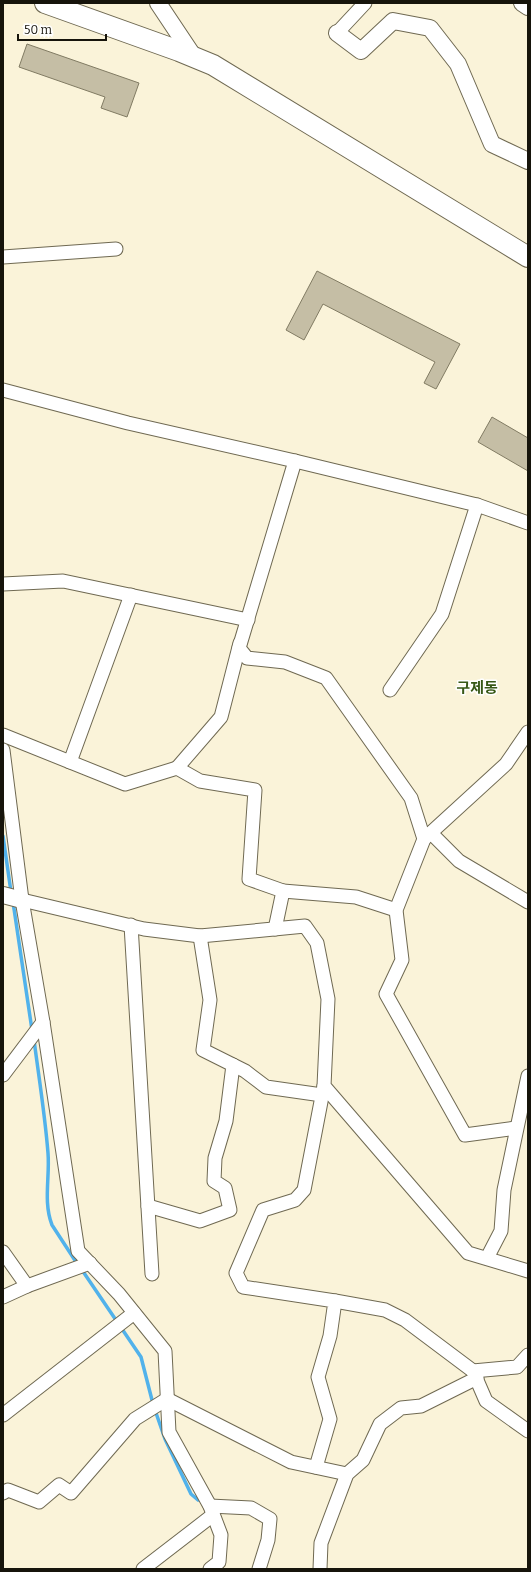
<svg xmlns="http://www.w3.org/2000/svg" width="531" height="1572" viewBox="0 0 531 1572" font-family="Bitter,'Noto Sans KR',serif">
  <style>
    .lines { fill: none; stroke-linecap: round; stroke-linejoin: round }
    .stream { stroke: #51b2eb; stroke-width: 3.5 }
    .building { fill: #c5bea5; stroke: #817b63 }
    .minor-casing { stroke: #6f6952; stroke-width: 15 }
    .tertiary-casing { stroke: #6f6952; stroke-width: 18 }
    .primary-casing { stroke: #6f6952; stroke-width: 22 }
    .minor { stroke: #fff; stroke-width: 13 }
    .tertiary { stroke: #fff; stroke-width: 16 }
    .primary { stroke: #fff; stroke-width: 20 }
    .labels { text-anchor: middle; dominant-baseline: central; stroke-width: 3; stroke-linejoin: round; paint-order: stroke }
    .quarter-label { font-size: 15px; font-weight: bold; fill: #375816; stroke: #fff }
  </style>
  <rect width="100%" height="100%" fill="#faf3d9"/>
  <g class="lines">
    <g class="stream">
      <path d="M3,836L11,892"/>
      <path d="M13,902L32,1030"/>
      <path d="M34,1040C39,1078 45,1115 48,1153C50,1177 43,1202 52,1225L78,1265"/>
      <path d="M82,1270L141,1357L153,1404"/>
      <path d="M155,1410L165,1439L191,1494L198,1500"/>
    </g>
  </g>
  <g class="building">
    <path d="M27,44L139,83L127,117L101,108L105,97L19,67Z"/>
    <path d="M317,271L460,344L436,389L424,383L435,362L323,304L304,340L286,330Z"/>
    <path d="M492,417L528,438V471L478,442Z"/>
  </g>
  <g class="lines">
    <g class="minor-casing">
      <g id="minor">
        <path d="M337,33L365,3"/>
        <path d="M3,257L116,249"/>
        <path d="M3,390L128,423L295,461L477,505L528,523"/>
        <path d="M295,461L239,648L247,658L285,662L326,678L411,798L424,839L396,910L402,960L386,994L465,1135L516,1128"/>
        <path d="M3,584L63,581L248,620"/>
        <path d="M390,690L442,614L477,505"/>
        <path d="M3,735L125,784L177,768L200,781L255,790L249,879L283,891L275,929"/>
        <path d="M3,750L22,900L43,1022L78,1251L119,1294L165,1351L169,1432L210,1506L221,1535L219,1562L210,1569"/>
        <path d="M70,762L131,595"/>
        <path d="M177,768L221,717L240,643"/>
        <path d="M431,833L459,861L528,902"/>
        <path d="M424,839L506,764L528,732"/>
        <path d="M283,891L356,897L396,910"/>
        <path d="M22,900L144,929L200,936L305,926L317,943L328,999L324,1086L468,1253L528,1271"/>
        <path d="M131,925L152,1274"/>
        <path d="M200,936L210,1000L203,1050L245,1071L266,1087L322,1095"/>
        <path d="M3,1075L43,1022"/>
        <path d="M148,1206L200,1221L230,1210L225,1188L214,1181L215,1158L226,1121L233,1065"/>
        <path d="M3,1252L27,1286"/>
        <path d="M487,1258L501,1231L504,1190L528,1076"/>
        <path d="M3,1297L27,1286L90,1263"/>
        <path d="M335,1301L385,1310L405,1320L473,1371"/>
        <path d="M528,1355L517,1367L473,1371L486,1401L528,1431"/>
        <path d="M3,1415L134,1313"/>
        <path d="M316,1467L330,1419L318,1377L330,1336L335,1301L243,1287L236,1273L263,1210L295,1200L304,1190L324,1086"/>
        <path d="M3,1493L8,1490L39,1502L59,1485L71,1493L135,1419L167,1399L291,1462L347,1474"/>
        <path d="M210,1506L251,1508L270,1519L268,1540L259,1569"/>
        <path d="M143,1569L213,1515"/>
        <path d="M320,1569L321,1543L347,1474L363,1460L380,1424L401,1408L421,1406L477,1378"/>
      </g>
    </g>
    <g class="tertiary-casing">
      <g id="tertiary">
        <path d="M158,3L194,57"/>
        <path d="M522,3L528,7"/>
        <path d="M337,33L361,51L393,21L430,28L458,64L492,144L528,161"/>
        <path d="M3,895L22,900"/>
      </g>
    </g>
    <g class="primary-casing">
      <path id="primary" d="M45,3L179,51L213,65L528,257"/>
    </g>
    <use href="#minor" class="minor"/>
    <use href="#tertiary" class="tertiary"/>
    <use href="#primary" class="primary"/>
  </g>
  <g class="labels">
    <g class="quarter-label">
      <text x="477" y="688">구제동</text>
    </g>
  </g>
  <rect width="531" height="1572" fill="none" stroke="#16140b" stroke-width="8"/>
  <path d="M18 34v6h88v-6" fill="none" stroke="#16140b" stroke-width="2"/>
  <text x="24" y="34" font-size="12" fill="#16140b" stroke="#ffffff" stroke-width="3" paint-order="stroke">50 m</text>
</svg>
